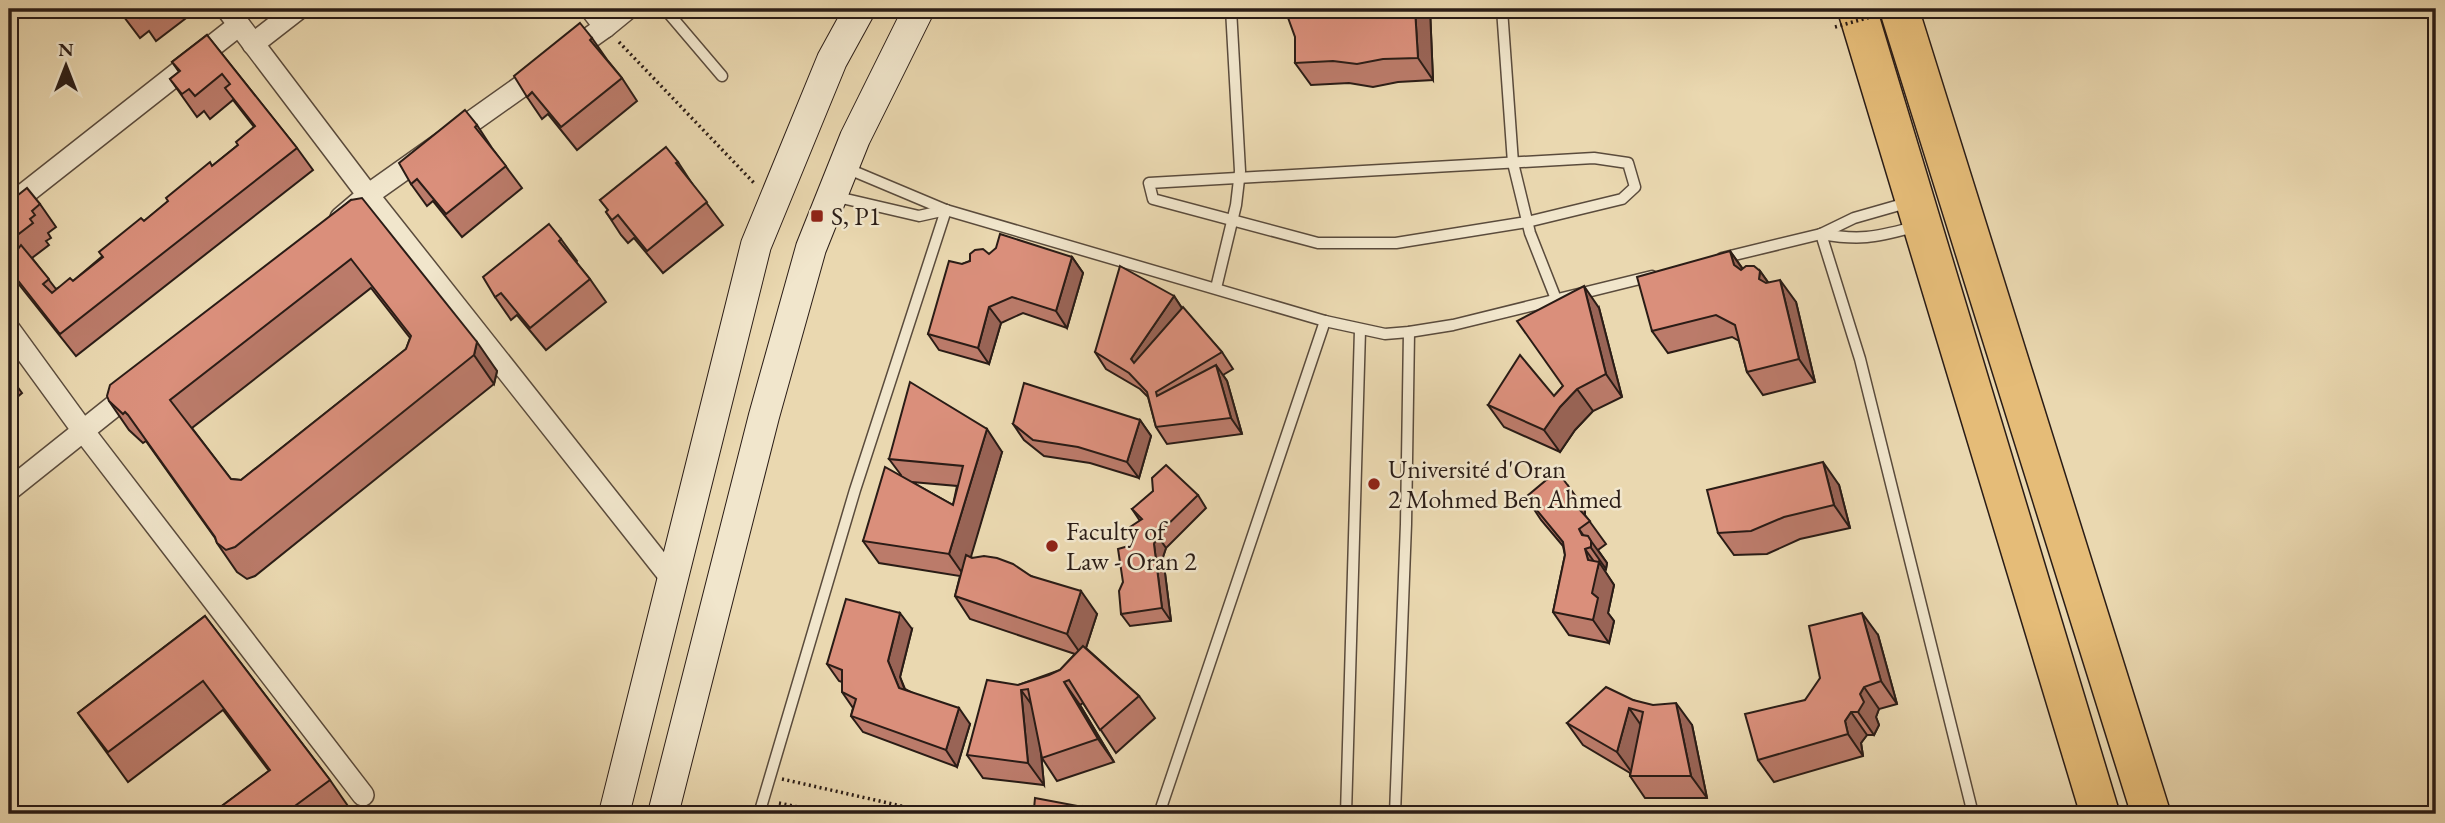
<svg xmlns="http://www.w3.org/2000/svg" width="2445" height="823" viewBox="0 0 2445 823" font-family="'EB Garamond',serif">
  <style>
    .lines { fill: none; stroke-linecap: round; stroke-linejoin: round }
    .lane-casing { stroke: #5a4b3c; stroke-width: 13 }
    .street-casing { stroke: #5a4b3c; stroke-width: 24 }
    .secondary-casing { stroke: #2a1c16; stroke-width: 32 }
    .highway-casing { stroke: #2a1c16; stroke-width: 41 }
    .path { stroke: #2a1c16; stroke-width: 3.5; stroke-dasharray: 2 3.5; stroke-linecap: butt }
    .lane { stroke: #f1e6cc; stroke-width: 10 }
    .street { stroke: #f1e6cc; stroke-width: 21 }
    .secondary { stroke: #f1e6cc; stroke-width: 30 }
    .highway { stroke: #e5bc78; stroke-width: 38 }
    .path-bridge { stroke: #2a1c16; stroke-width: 3.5; stroke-dasharray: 2 3.5; stroke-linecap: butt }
    .wall { fill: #bb7b6a; stroke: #2a1c16; stroke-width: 2; fill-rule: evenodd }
    .shaded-wall { fill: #996456; stroke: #2a1c16; stroke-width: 2 }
    .building { fill: #da8f7b; stroke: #2a1c16; stroke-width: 2; fill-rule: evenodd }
    .poi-dot { fill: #8f2418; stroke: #f1e6cc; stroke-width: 2.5 }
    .labels { text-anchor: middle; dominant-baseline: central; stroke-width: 5; stroke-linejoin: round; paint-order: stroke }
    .poi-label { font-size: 26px; fill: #2a1c16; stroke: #f1e6cc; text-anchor: start }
  </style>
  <rect width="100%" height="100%" fill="#ead8b0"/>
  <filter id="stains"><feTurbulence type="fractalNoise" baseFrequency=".00286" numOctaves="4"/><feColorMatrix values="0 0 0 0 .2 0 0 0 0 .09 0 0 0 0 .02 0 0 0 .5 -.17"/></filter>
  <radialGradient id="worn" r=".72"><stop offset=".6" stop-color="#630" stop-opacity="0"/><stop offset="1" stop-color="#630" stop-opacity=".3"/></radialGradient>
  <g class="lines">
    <g class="lane-casing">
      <g id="lane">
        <path d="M665,9L722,76"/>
        <path d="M1502,9L1513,163L1530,233L1556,299"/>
        <path d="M1594,158L1628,163L1635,187L1622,199L1527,222L1396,243H1318L1153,199L1149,183Z"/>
        <path d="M846,168L946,210L1325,321L1385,334L1409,332L1453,325L1652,276"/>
        <path d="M833,196L919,216L946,210"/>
        <path d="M1821,234L1860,359L1973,814"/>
        <path d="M1821,234C1862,241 1875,237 1915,227"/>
        <path d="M1722,258L1821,234L1854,218L1910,202"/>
        <path d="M1216,288L1236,205L1240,171L1231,9"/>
        <path d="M759,814L855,490L946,210"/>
        <path d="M1159,814L1325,321"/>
        <path d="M1346,814L1360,330"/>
        <path d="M1395,814L1406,524L1409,332"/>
      </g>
    </g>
    <g class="street-casing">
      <g id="street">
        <path d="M227,9L368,195L671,578"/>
        <path d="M591,9L605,27"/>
        <path d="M253,44L298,9"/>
        <path d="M9,206L239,25"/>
        <path d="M341,218L368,195L605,27L627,9"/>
        <path d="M9,329L84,432L363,795"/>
        <path d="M9,490L133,391"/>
      </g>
    </g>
    <g class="secondary-casing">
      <g id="secondary">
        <path d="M614,814L756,245L832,60L860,9"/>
        <path d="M663,814L764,416L811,248L855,138L919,9"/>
      </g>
    </g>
    <g class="highway-casing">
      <g id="highway">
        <path d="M1857,9L2100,814"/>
        <path d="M1899,9L2151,814"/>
      </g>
    </g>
    <g class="path">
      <path d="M619,42L754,183"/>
      <path d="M782,779L937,814"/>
      <path d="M779,803L831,814"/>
    </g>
    <use href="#lane" class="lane"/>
    <use href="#street" class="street"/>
    <use href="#secondary" class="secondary"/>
    <use href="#highway" class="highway"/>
    <path class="path-bridge" d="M1835,27L1899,9"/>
  </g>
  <g class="wall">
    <path d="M9,9H15L9,14Z"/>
    <path d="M118,9H198L156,41L149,31L140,38Z"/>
    <path d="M1430,9L1433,80L1398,82L1373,87L1349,83L1311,85L1295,63Z"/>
    <path d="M207,35L297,148L313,170L76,356L9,272V187L18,195L40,204L56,227L48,233L51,238L46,241L49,245L32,258L56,289L73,281L144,221L238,145L254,127L233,100L210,119L204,111L197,117L170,79L179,72L172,62Z"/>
    <path d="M592,38L608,61L622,78L637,101L577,150L548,114L542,119L527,97Z"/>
    <path d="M477,125L492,148L522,188L462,237L433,201L427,206L411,184Z"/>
    <path d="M678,162L693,185L723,225L663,273L634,238L628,243L621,235L606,212L608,210L600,200Z"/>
    <path d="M351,200L497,371L494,384L255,576L247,579L237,572L217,543L215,538L148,444L146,441L143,443L129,430L109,401ZM371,288L410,338L406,349L241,480L231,479L192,428Z"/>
    <path d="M561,239L577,261L576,262L590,279L606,302L546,350L517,315L511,320L495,297Z"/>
    <path d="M1730,251L1743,269L1760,271L1768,282L1796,302L1815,382L1763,395L1747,372L1739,341L1732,337L1668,353L1652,331Z"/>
    <path d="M989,254L1072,257L1083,273L1067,328L1023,313L1001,323L989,364L939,350L928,334L962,264Z"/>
    <path d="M1174,296L1182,308L1222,352L1233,369L1223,375L1227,381L1242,434L1167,444L1156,427L1148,397L1140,389L1106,369L1095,352Z"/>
    <path d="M1599,308L1622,397L1593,411L1575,430L1560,452L1504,427L1488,405L1554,396L1563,386Z"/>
    <path d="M9,375L22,393L9,404Z"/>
    <path d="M1140,420L1151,436L1139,478L1090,463L1044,456L1024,440L1013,424Z"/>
    <path d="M1002,452L970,557L1031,576L1097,614L1086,648L1139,696L1155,718L1116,753L1083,703L1080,705L1114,762L1057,781L1042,758L1041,753L1044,785L983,778L967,755L1018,685L1060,670L1075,654L970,619L955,596L960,576L879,563L863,541L901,475L889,459ZM912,482L957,486L953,505Z"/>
    <path d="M1839,485L1850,528L1800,539L1767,554L1734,555L1718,533Z"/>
    <path d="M1198,495L1206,508L1166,548L1163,557L1171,621L1130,626L1121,614L1123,582L1140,521L1132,509Z"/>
    <path d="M1526,497L1585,509V515L1606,544L1598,550L1607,563L1606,569L1604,570L1614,585L1608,613L1614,621L1609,643L1569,635L1553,612L1565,555L1563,546L1541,520Z"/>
    <path d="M205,616L330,780L350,809L343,814H211L269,771L223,710L128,782L78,713Z"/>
    <path d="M912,629L900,677L905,689L970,724L957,767L863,732L851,716L853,708L842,692V682L839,681L827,664Z"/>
    <path d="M1878,635L1897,704L1879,709L1876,717L1879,725L1874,735H1867L1861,743L1863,756L1774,782L1758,760L1805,700Z"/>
    <path d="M1633,700L1692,725L1707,798H1645L1630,776V773L1583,745L1567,723Z"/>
    <path d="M1034,809L1088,814H1037Z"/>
  </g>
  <g class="shaded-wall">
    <path d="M1415,9H1430L1433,80L1418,58Z"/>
    <path d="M1730,251L1746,274L1734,265Z"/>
    <path d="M1072,257L1083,273L1067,328L1056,311Z"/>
    <path d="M1760,271L1776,294L1759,279Z"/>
    <path d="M1780,280L1796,302L1815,382L1799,359Z"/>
    <path d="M1584,286L1599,308L1622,397L1606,374Z"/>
    <path d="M1174,296L1185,313L1142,375L1131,359Z"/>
    <path d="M989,307L1001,323L989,364L978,348Z"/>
    <path d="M477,342L497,371L494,384L474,355Z"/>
    <path d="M1216,365L1227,381L1242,434L1231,418Z"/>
    <path d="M1577,389L1593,411L1575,430L1560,452L1544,430L1560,407Z"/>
    <path d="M1140,420L1151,436L1139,478L1127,462Z"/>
    <path d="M987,429L1002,452L965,577L949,554Z"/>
    <path d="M1823,462L1839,485L1850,528L1834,505Z"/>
    <path d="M1569,487L1585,509V521L1569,498Z"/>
    <path d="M1579,529L1591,546V541L1607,563L1606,569L1582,535Z"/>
    <path d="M1157,535L1166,548L1163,557L1171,621L1162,608L1154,544Z"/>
    <path d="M1585,549L1598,567L1599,562L1614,585L1608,613L1614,621L1609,643L1593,620L1592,593L1588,560Z"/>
    <path d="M1081,591L1097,614L1083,657L1067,634Z"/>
    <path d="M900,613L912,629L900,677L910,704L899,688L888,661Z"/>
    <path d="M1862,613L1878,635L1897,704L1881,681Z"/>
    <path d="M1064,682L1080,705L1114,762L1098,739Z"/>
    <path d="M1864,687L1879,709L1876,717L1879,725L1874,735L1858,712L1860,694Z"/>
    <path d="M1021,690L1037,712L1044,785L1028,763Z"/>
    <path d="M1676,703L1692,725L1707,798L1691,776Z"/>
    <path d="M959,708L970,724L957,767L946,750Z"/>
    <path d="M1629,708L1645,731L1633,774L1617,752Z"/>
    <path d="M1851,712L1867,735L1861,743L1863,756L1848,734L1845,721Z"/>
    <path d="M1083,807L1088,814H1081Z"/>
  </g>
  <g class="building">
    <path d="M119,9H133L124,15Z"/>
    <path d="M133,9H153L140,18Z"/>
    <path d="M1288,9H1415L1418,58L1383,59L1357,64L1333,61L1295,63V37L1287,15Z"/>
    <path d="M580,23L592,38L590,40L622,78L561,127L532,92L527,97L514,76Z"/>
    <path d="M207,35L297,148L60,334L9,269V187L11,185L18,195L27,188L40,204L32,211L35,215L30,219L33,223L11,240L18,249L21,245L49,279L43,284L52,293L70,278L73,281L103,257L99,252L141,218L144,221L168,201L166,198L210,162L212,166L238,145L236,142L255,126L225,88L230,84L222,74L195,96L189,89L182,94L170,79L180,71L172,62Z"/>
    <path d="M465,110L477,125L475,127L506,166L446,214L417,179L411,184L399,163Z"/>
    <path d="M666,147L678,162L676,163L707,202L647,251L618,215L612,220L606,212L608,210L600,200Z"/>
    <path d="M362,198L477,342L474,355L235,547L226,550L217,543L215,537L128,415L125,412L123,414L109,401L107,396L110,385L351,200ZM351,259L411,336L406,349L241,480L231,479L170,400Z"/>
    <path d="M549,224L561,239L559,241L590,279L530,328L501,293L495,297L483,277Z"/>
    <path d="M1000,234L1072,257L1056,311L1012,297L989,307L978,348L928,334L949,261L962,264L970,261V254L975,250L983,249L989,254L996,248Z"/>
    <path d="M1730,251L1734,265L1741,270L1746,266H1754L1760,271L1759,279L1766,283L1780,280L1799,359L1747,372L1735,325L1716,315L1652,331L1637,277Z"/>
    <path d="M1120,266L1174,296L1131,359L1134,363L1183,307L1222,352L1156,392L1157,396L1216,365L1231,418L1156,427L1147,392L1129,373L1095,352Z"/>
    <path d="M1584,286L1606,374L1577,389L1560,407L1544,430L1488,405L1520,355L1554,396L1563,386L1517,321Z"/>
    <path d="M910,382L987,429L949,554L863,541L885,467L953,505L963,466L889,459Z"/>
    <path d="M1024,383L1140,420L1127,462L1078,447L1033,440L1013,424Z"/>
    <path d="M1823,462L1834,505L1784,517L1751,531L1718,533L1707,490Z"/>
    <path d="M1166,465L1198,495L1157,535L1154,544L1162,608L1121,614L1119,591L1123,582L1118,549L1132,545L1129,533L1130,527L1142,519L1132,509L1153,491L1152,478Z"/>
    <path d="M1557,471L1569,487V498L1590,521L1579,529L1582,535L1588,536L1591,541V547L1585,549L1588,560L1599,562L1592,593L1598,598L1593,620L1553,612L1565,555L1563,542L1526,497Z"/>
    <path d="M966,555L972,558L984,556L997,558L1013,564L1031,576L1081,591L1067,634L955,596Z"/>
    <path d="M846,599L900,613L888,661L899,688L959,708L946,750L851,716L856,699L842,692V670L827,664Z"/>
    <path d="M1862,613L1881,681L1864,687L1860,694L1864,702L1858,712H1851L1845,721L1848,734L1758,760L1745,714L1805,700L1820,678L1809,626Z"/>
    <path d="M205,616L330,780L284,814H211L270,770L203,681L108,752L78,713Z"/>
    <path d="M1083,646L1139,696L1100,730L1069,680L1064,682L1098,739L1042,758L1028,689L1021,690L1028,763L967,755L987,680L1018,685L1049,675L1060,670Z"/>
    <path d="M1606,687L1633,700L1653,705L1676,703L1691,776H1630L1643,712L1629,708L1617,752L1567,723Z"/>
    <path d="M1035,798L1083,807L1081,814H1062L1034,809Z"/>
    <path d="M1916,812L1923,814H1906Z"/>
  </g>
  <g class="poi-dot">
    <rect x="810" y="209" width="14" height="14" rx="3.5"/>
    <circle cx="1374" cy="484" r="7"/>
    <circle cx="1052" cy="546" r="7"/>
  </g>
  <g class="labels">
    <g class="poi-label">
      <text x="831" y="216">S, P1</text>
      <text x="1388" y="469">Université d'Oran<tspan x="1388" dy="30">2 Mohmed Ben Ahmed</tspan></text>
      <text x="1066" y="531">Faculty of<tspan x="1066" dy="30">Law - Oran 2</tspan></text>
    </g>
  </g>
  <rect width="2445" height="823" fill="none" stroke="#ead8b0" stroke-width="35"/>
  <rect x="10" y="10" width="2424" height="802" fill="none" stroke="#2a1c16" stroke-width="3.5"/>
  <rect x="18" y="18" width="2410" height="788" fill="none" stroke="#2a1c16" stroke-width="2"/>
  <g transform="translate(66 66)" stroke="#f1e6cc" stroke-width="5" paint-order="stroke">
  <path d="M0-5L12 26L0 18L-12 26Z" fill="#2a1c16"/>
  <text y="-10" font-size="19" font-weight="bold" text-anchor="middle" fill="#2a1c16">N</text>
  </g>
  <rect width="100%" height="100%" filter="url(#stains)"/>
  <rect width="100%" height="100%" fill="url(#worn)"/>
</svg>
